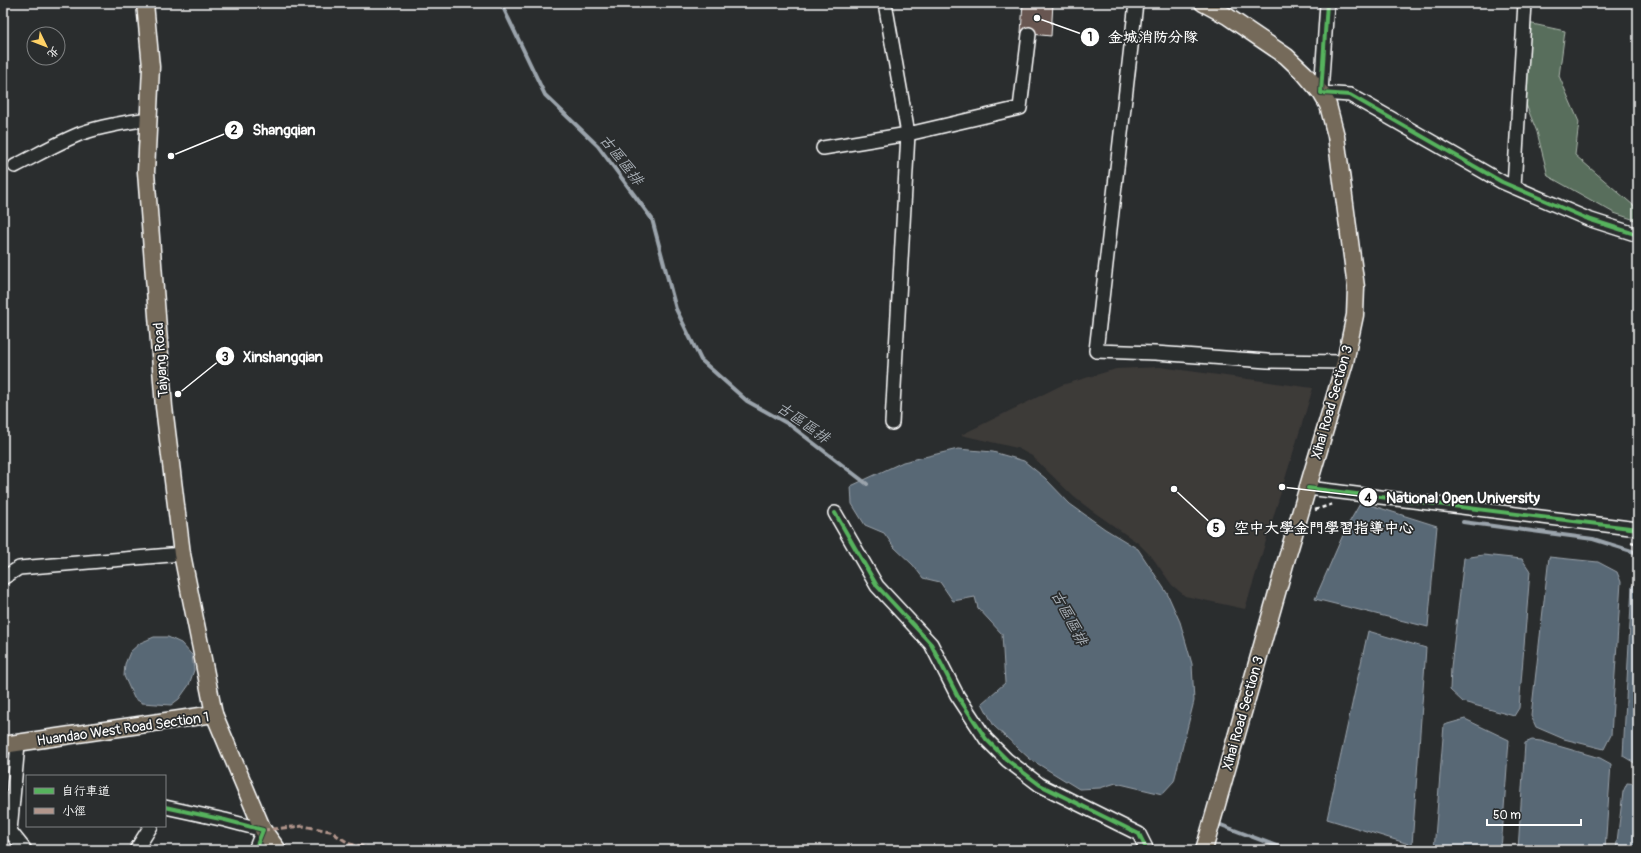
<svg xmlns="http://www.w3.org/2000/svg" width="1641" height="853" viewBox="0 0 1641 853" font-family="Pangolin,'LXGW WenKai TC',sans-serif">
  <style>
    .built { fill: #3d3a38 }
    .green { fill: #586e5b; stroke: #acb6ad }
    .water { fill: #596775; stroke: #9ba4ac }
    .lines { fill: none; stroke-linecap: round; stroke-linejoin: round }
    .stream { stroke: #9ba4ac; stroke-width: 4 }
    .building { fill: #685751; stroke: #fff }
    .minor-casing { stroke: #fff; stroke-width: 16 }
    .major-casing { stroke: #fff; stroke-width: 19 }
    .path { stroke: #fff; stroke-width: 2.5; stroke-dasharray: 4 3; stroke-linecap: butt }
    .minor { stroke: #2a2d2e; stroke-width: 13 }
    .major { stroke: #746a5a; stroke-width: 16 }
    .quiet { stroke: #b2968c; stroke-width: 3; stroke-dasharray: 6 3; stroke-linecap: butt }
    .cycleway-casing { stroke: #2a2d2e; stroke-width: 6 }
    .cycleway { stroke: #56b35d; stroke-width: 4 }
    .labels { text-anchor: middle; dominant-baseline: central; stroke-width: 3.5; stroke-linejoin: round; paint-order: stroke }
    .street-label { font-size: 14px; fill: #fff; stroke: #2a2d2e }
    .water-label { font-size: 15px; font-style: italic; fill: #acb3ba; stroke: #2a2d2e }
    .leader { fill: none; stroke: #fff; stroke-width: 1.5 }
    .callout-dot { fill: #fff; stroke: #2a2d2e; stroke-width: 1.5 }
    .mark-label { font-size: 12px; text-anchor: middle; font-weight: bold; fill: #111 }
    .callout-label { font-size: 15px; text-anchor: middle; font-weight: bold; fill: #fff; stroke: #2a2d2e; stroke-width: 3.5; stroke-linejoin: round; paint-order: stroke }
  </style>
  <rect width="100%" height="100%" fill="#2a2d2e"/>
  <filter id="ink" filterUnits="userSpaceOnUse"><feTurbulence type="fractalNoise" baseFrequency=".025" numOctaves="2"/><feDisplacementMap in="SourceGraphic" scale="8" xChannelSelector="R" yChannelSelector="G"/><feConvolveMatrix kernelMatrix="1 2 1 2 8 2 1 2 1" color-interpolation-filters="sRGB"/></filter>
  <g filter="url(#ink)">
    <path class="built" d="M1160,367L1313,388L1245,609L1185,596L1172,585L1152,557L1138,543L1091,510L1074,497L1032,456L1017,448L961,435L1062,385L1116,369Z"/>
    <path class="green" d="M1528,23L1565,31L1559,76L1579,122L1575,155L1633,205L1638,206V221L1614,213L1548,176L1537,132L1523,97Z"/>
    <g class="water">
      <path d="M958,449L993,452L1024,461L1045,478L1070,504L1105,529L1138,549L1167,593L1180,622L1192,664L1194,701L1174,781L1162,794L1116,783L1100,788L1079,789L1030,759L994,726L982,703L1005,683L1002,634L978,608L975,597L953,601L940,582L923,578L913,565L894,547L884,533L865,525L852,504L851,486L903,462Z"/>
      <path d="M1361,502L1437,526L1428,627L1315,599L1346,528Z"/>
      <path d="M1483,555L1522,559L1530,571L1519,708L1514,716L1463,702L1450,690L1451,667L1464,558Z"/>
      <path d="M1549,557L1598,562L1617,572L1621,582L1611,735L1604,749L1564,739L1536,727L1531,716Z"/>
      <path d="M1638,584V765L1623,756L1632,586Z"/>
      <path d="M1368,631L1426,648L1412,845L1327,819Z"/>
      <path d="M154,637H168L181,643L192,655L194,670L189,685L179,699L171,705L142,703L134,698L124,676L125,664L130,652L140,643Z"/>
      <path d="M1465,719L1509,740L1501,850H1434L1444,725Z"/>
      <path d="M1532,740L1541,741L1600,758L1611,764L1605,850H1518L1525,743Z"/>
      <path d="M1627,783L1638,784V850H1616L1623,792Z"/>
    </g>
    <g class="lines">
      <g class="stream">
        <path d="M501,3L545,95L598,146L652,219L676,309L701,360L747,401L790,425L867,484"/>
        <path d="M1463,522L1593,539L1638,553"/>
        <path d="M1221,825L1287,850"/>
      </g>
    </g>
    <path class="building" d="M1023,3H1053L1051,36L1021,33Z"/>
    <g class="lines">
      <g class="minor-casing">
        <g id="minor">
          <path d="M885,3L908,134L892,423"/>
          <path d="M1136,3L1096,351L1155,353L1267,361L1345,362"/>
          <path d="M1327,3L1321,93L1350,95L1502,182L1588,219L1638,235"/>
          <path d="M823,148L908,134L1020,108L1029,34"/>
          <path d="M15,166C37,155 59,142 82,133C103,126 127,122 149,119"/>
          <path d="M1514,187L1525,3"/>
          <path d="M1308,488L1638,529"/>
          <path d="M835,513L877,586L931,644L957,695L986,739L1007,760L1040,785L1139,834L1147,850"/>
          <path d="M3,578L19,568L182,554"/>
          <path d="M165,807L225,820L263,830L255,850"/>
          <path d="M3,831H10L18,744"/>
          <path d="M10,831L25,850"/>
          <path d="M136,850L151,826"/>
        </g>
      </g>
      <g class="major-casing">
        <g id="major">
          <path d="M145,3L151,67L146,172L164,407L182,554L214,714L263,830L278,850"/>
          <path d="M1203,3L1227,16L1286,56L1304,73L1321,93L1328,105L1336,136L1356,287L1355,315L1345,362L1286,561L1204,850"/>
          <path d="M3,745L214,714"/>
        </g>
      </g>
      <g class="path">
        <path d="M1315,510L1333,504"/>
        <path d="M1631,542L1638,544"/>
      </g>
      <use href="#minor" class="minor"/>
      <use href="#major" class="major"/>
      <path class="quiet" d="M263,830L303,826L330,831L350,844L381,850"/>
      <g class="cycleway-casing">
        <g id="cycleway">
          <path d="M1327,3L1321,93L1350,95L1502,182L1588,219L1638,235"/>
          <path d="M1308,488L1638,529"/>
          <path d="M835,513L877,586L931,644L957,695L986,739L1007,760L1040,785L1139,834L1147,850"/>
          <path d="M165,807L225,820L263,830L255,850"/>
        </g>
      </g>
      <use href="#cycleway" class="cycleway"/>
    </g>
  </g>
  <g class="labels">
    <g class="street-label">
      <text transform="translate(161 360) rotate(-94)">Taiyang Road</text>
      <text transform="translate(1332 402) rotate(-74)">Xihai Road Section 3</text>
      <text transform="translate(1243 713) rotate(-74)">Xihai Road Section 3</text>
      <text transform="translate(123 729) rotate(-8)">Huandao West Road Section 1</text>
    </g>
    <g class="water-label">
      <text transform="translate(621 160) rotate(52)">古區區排</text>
      <text transform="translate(803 423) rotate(35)">古區區排</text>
      <text transform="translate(1069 618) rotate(62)">古區區排</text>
    </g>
  </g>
  <path class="leader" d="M1037 18L1090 37M171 156L234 130M178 394L225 356M1282 487L1368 497M1174 489L1216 528"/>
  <g class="callout-dot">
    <circle cx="1037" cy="18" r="4"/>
    <circle cx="171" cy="156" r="4"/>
    <circle cx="178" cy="394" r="4"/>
    <circle cx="1282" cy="487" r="4"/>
    <circle cx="1174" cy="489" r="4"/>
    <circle cx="1090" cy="37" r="10"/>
    <circle cx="234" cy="130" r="10"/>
    <circle cx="225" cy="356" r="10"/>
    <circle cx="1368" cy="497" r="10"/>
    <circle cx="1216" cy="528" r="10"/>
  </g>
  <g class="mark-label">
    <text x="1090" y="41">1</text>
    <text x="234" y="134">2</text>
    <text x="225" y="361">3</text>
    <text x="1368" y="502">4</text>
    <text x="1216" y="532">5</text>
  </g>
  <g class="callout-label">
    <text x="1153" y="42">金城消防分隊</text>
    <text x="284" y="135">Shangqian</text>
    <text x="283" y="362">Xinshangqian</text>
    <text x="1463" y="503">National Open University</text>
    <text x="1324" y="533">空中大學金門學習指導中心</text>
  </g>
  <rect width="1641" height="853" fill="none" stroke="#2a2d2e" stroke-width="16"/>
  <rect x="8" y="8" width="1625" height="837" fill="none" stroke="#fff" stroke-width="1.5" filter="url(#ink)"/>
  <rect x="26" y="775" width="140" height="52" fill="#2a2d2e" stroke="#7f8182"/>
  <rect x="34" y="788" width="20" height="6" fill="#56b35d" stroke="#7f8182"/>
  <text x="62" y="795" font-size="12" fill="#ffffff">自行車道</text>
  <rect x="34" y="808" width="20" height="6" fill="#b2968c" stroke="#7f8182"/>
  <text x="62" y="815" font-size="12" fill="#ffffff">小徑</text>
  <g transform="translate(46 46) rotate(133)"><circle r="19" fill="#2a2d2e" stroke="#7f8182"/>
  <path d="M0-3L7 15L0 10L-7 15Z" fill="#ffd166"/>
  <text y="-6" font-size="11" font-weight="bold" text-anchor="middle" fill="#ffffff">北</text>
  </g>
  <path d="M1487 819v6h94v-6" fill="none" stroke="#ffffff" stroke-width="2"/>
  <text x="1493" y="819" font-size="12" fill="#ffffff" stroke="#2a2d2e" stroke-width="3" paint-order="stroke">50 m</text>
</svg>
